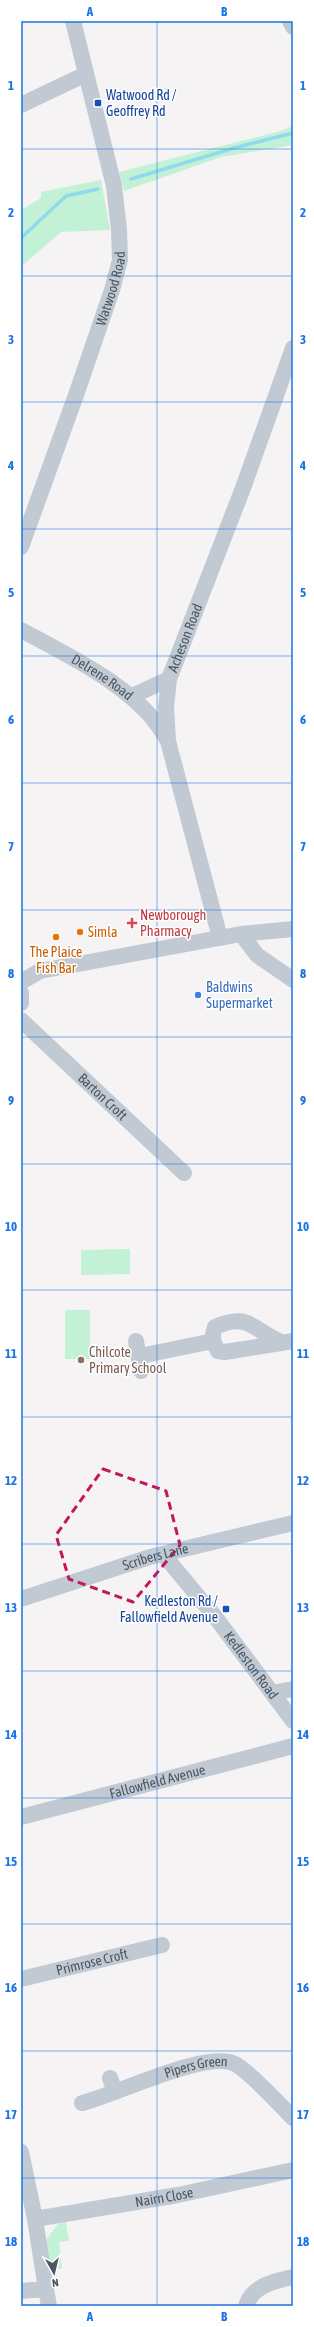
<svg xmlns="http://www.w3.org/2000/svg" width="314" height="2327" viewBox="0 0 314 2327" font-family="'Asap Condensed',sans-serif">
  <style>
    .green { fill: #c3f1d5 }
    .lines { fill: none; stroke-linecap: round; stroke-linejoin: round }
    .stream { stroke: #90daee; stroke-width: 3.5 }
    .minor { stroke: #c1cad2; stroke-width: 16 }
    .marked { fill: none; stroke: #c2185b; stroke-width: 3; stroke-dasharray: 8 5; stroke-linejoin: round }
    .grid { fill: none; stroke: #1a73e8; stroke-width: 1; stroke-opacity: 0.55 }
    .transit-dot { fill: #1a4fb4; stroke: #fff; stroke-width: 1.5 }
    .health-dot { fill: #e0444e; stroke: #fff; stroke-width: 1.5 }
    .food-dot { fill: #e8710a; stroke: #fff; stroke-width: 1.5 }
    .shop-dot { fill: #3f7fe0; stroke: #fff; stroke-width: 1.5 }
    .education-dot { fill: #8d6e63; stroke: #fff; stroke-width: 1.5 }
    .labels { text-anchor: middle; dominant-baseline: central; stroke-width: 3; stroke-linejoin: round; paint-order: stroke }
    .transit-label { font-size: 14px; fill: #164399; stroke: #fff; text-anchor: start }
    .street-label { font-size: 14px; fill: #4a5661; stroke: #fff }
    .health-label { font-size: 14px; fill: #be3a42; stroke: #fff; text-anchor: start }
    .food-label { font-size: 14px; fill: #c56008; stroke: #fff; text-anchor: start }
    .shop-label { font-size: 14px; fill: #366cbe; stroke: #fff; text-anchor: start }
    .education-label { font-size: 14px; fill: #785e54; stroke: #fff; text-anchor: start }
    .neatline { fill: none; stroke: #1a73e8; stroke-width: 1.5 }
    .grid-label { font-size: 13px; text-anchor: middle; font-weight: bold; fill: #1a73e8 }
  </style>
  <rect width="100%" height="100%" fill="#f5f3f3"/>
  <g class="green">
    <path d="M293,126V145L221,157L124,191L119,172L281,131Z"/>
    <path d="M101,180L110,230L61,232L23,265L21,270V210L41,198V192Z"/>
    <path d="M130,1249V1274L81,1275V1250Z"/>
    <rect x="65" y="1310" width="25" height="49"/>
    <path d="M66,2222L69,2241L59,2242L62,2268L51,2271L46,2240L58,2224Z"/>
  </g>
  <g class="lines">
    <g class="stream">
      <path d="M131,179L234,148L293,133"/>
      <path d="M21,238L66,196L98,189"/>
    </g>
    <g class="minor">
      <path d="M290,21L293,27"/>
      <path d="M21,105L86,74"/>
      <path id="s1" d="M21,547L76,395L112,290L120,260L119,230L114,186L73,21"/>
      <path id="s2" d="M21,630C69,656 140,689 166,738"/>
      <path d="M132,696L169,679"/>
      <path d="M241,934L257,955L293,980"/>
      <path id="s3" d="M220,938L168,741L166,707L169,679L243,488L293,348"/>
      <path d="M21,982L40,971L241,934L293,929"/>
      <path d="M21,993V1003"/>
      <path id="s4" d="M21,1020L184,1173"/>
      <path d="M136,1341L141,1371"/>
      <path d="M279,1341C252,1329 248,1312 215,1327C211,1337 213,1342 218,1351L225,1352L293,1341"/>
      <path d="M140,1356L213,1341"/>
      <path id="s5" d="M163,1554L216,1618L293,1721"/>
      <path id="s6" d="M21,1599L150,1557L293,1523"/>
      <path d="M273,1693L293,1689"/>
      <path id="s7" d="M21,1817L293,1746"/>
      <path id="s8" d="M21,1979L162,1945"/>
      <path d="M110,2078L115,2092"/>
      <path id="s9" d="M82,2103C113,2096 211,2047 237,2065C255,2077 277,2102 293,2118"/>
      <path d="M21,2152L35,2219L46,2289L21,2291"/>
      <path id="s10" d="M35,2219L178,2195L293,2170"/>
      <path d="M46,2289L49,2306"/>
      <path d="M246,2306C252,2286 274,2281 293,2277"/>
    </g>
  </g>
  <path class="marked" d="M103,1469L166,1491L180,1545L133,1602L69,1579L56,1535Z"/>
  <path class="grid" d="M157,21V2306M21,149H293M21,276H293M21,402H293M21,529H293M21,656H293M21,783H293M21,910H293M21,1037H293M21,1164H293M21,1290H293M21,1417H293M21,1544H293M21,1671H293M21,1798H293M21,1924H293M21,2051H293M21,2178H293"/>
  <g class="transit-dot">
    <rect x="94" y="99" width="8" height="8" rx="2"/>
    <rect x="222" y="1605" width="8" height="8" rx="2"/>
  </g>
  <path class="health-dot" d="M130 917h4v4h4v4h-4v4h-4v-4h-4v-4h4z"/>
  <g class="food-dot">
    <circle cx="80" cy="932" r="4"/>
    <circle cx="56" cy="937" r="4"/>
  </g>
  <circle class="shop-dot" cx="198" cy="995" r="4"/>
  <circle class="education-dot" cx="81" cy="1360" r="4"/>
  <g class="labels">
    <g class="transit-label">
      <text x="106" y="95">Watwood Rd /<tspan x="106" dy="16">Geoffrey Rd</tspan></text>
      <text x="218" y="1601" text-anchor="end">Kedleston Rd /<tspan x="218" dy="16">Fallowfield Avenue</tspan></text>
    </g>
    <g class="street-label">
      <text stroke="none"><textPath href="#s1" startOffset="274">Watwood Road</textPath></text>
      <text stroke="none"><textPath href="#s3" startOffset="310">Acheson Road</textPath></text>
      <text stroke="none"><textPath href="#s2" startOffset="94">Delrene Road</textPath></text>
      <text stroke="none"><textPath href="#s4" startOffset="112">Barton Croft</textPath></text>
      <text stroke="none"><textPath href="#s6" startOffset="141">Scribers Lane</textPath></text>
      <text stroke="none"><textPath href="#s5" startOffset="142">Kedleston Road</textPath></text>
      <text stroke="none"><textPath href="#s7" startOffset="141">Fallowfield Avenue</textPath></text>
      <text stroke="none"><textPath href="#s8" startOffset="73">Primrose Croft</textPath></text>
      <text stroke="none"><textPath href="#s9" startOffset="120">Pipers Green</textPath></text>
      <text stroke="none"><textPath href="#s10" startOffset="131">Nairn Close</textPath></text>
    </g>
    <g class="health-label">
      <text x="140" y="915">Newborough<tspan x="140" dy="16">Pharmacy</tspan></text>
    </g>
    <g class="food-label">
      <text x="88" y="932">Simla</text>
      <text x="56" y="952" text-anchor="middle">The Plaice<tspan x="56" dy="16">Fish Bar</tspan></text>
    </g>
    <g class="shop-label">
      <text x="206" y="987">Baldwins<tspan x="206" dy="16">Supermarket</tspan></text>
    </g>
    <g class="education-label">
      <text x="89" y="1352">Chilcote<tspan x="89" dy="16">Primary School</tspan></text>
    </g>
  </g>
  <rect width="314" height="2327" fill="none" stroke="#ffffff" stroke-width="44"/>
  <g transform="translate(54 2273) rotate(172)" stroke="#ffffff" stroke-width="3" paint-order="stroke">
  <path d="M0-3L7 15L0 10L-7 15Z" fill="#4a5661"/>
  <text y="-6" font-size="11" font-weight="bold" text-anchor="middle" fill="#4a5661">N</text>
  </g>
  <rect x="22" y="22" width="270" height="2283" class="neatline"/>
  <g class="grid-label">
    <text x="90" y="16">A</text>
    <text x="224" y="16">B</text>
    <text x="11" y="90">1</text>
    <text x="303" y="90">1</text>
    <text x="11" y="217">2</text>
    <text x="303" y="217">2</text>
    <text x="11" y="344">3</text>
    <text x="303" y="344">3</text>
    <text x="11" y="470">4</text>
    <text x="303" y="470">4</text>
    <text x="11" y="597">5</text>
    <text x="303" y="597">5</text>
    <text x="11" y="724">6</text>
    <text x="303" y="724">6</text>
    <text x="11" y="851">7</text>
    <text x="303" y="851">7</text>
    <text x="11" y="978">8</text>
    <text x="303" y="978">8</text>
    <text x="11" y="1105">9</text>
    <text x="303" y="1105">9</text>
    <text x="11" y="1231">10</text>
    <text x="303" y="1231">10</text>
    <text x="11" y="1358">11</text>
    <text x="303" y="1358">11</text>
    <text x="11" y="1485">12</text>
    <text x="303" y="1485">12</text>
    <text x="11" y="1612">13</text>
    <text x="303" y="1612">13</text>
    <text x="11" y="1739">14</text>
    <text x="303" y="1739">14</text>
    <text x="11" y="1866">15</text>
    <text x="303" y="1866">15</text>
    <text x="11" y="1992">16</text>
    <text x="303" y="1992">16</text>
    <text x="11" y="2119">17</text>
    <text x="303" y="2119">17</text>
    <text x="11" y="2246">18</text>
    <text x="303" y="2246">18</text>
    <text x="90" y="2321">A</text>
    <text x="224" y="2321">B</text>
  </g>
</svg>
